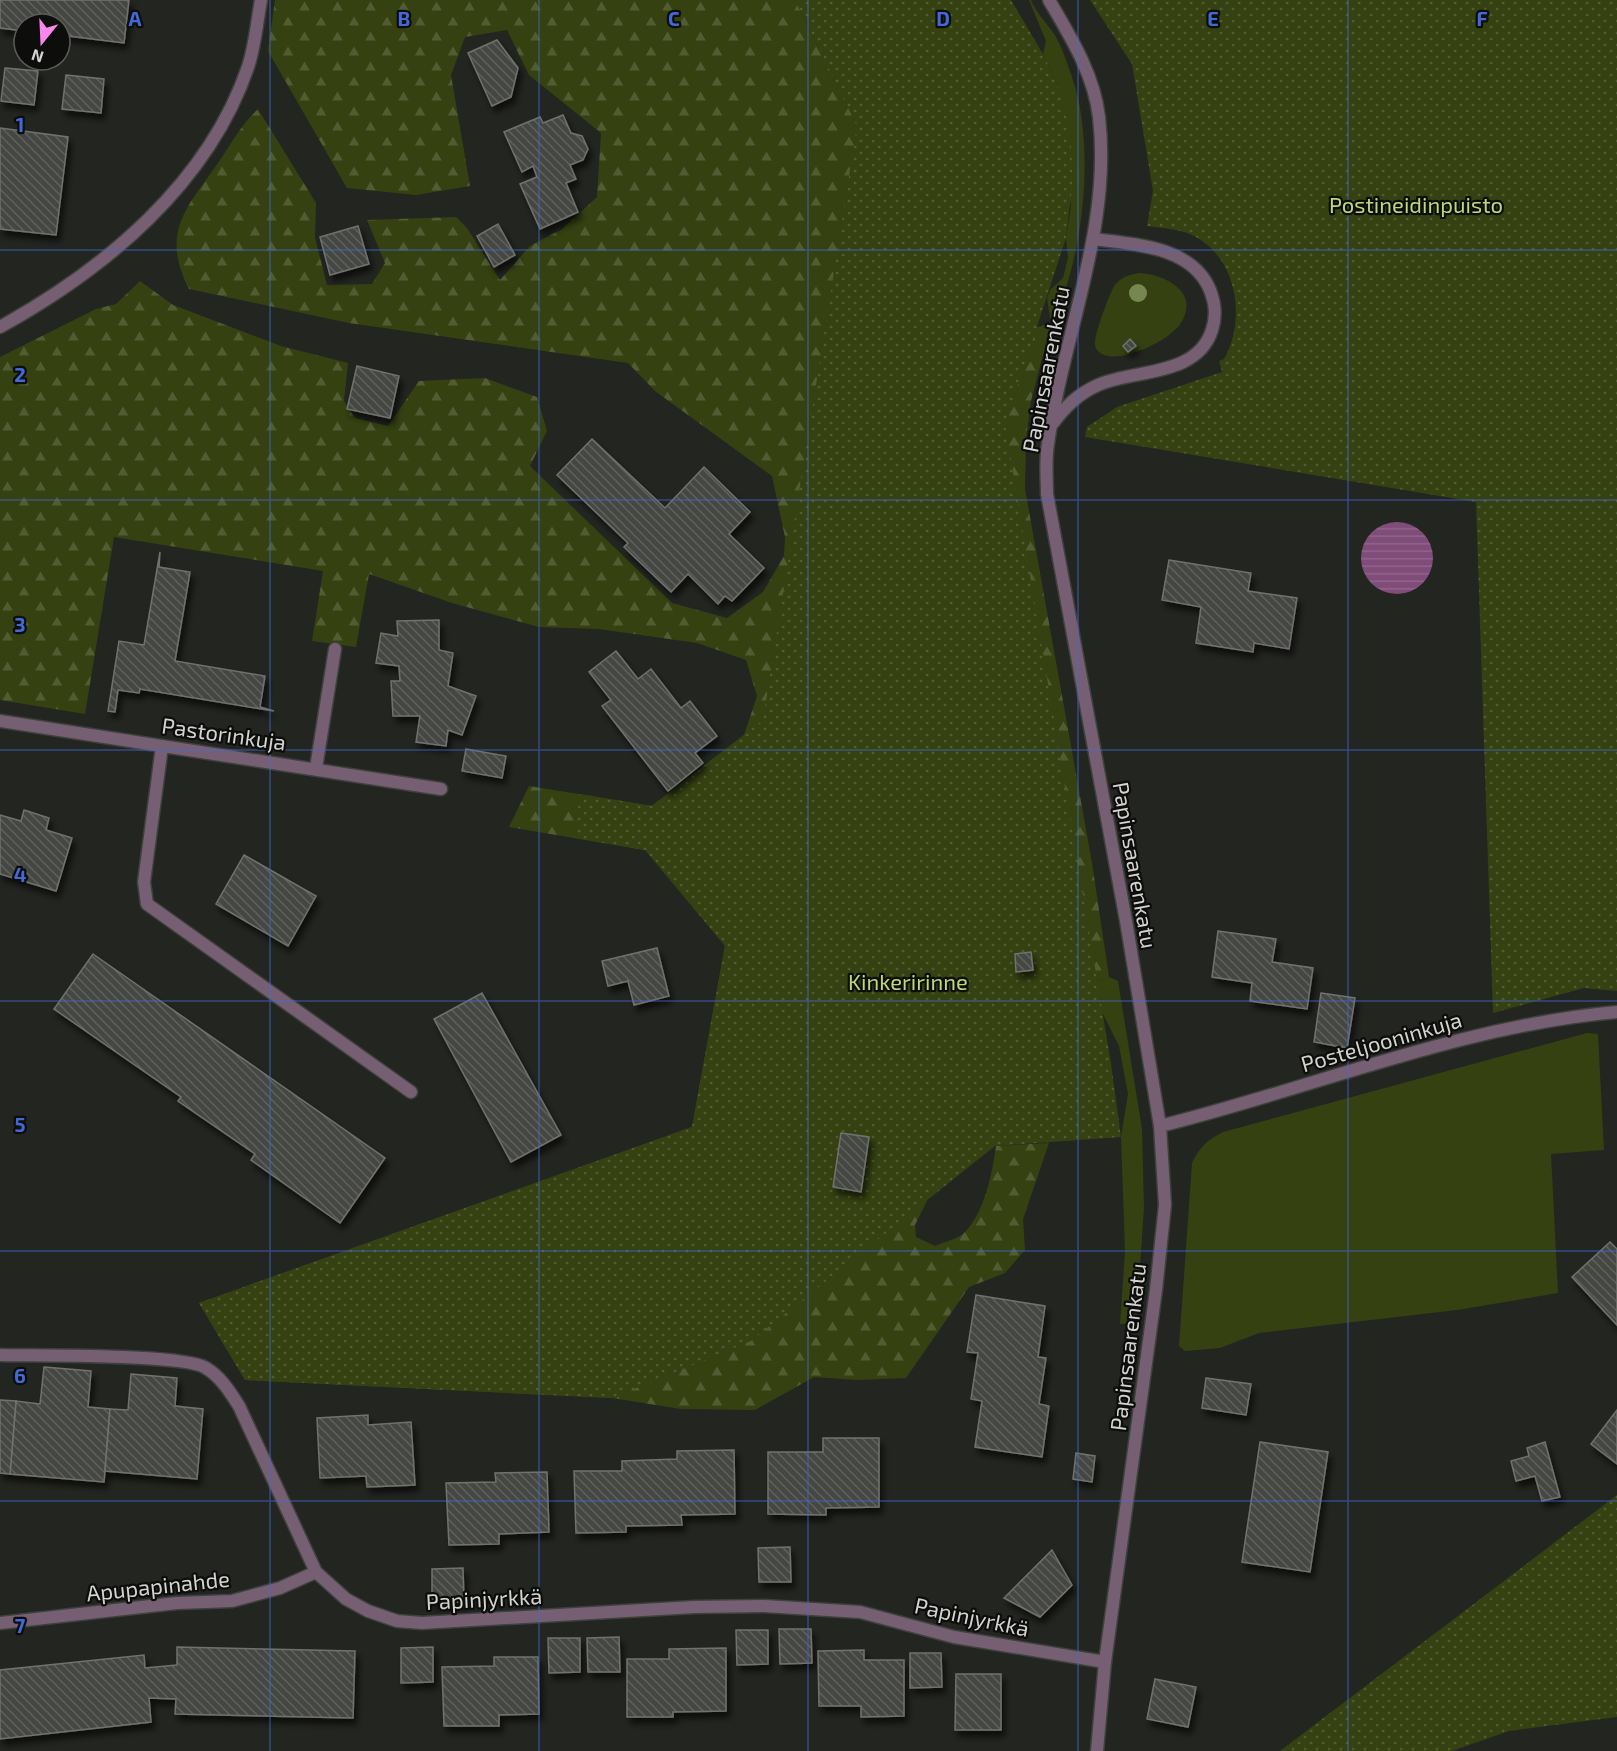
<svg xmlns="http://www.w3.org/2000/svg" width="1617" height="1751" viewBox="0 0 1617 1751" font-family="'Exo 2',sans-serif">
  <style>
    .grass { fill: #354111 }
    .forest { fill: url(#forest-firs) }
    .park { fill: url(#park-dots) }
    .water { fill: url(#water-rules) }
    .building { fill: url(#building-back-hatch); stroke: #71726e; stroke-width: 1.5; filter: url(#shadow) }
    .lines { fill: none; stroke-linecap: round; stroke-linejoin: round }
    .street-casing { stroke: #3f413d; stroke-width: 15 }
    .street { stroke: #775f73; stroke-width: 12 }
    .tree { fill: #778751 }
    .grid { fill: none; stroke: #4169d7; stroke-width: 1.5; stroke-opacity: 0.55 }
    .labels { text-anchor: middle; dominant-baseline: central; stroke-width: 4.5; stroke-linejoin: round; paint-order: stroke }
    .park-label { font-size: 22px; fill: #bcd879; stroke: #0d0d0c }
    .street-label { font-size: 22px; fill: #d3d4d1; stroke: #0d0d0c }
    .grid-label { font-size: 20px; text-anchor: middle; font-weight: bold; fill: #4169d7; stroke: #0d0d0c; stroke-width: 4.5; stroke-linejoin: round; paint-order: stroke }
  </style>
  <defs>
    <pattern id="forest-firs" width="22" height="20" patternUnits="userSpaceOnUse" patternTransform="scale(1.5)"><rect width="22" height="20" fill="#354111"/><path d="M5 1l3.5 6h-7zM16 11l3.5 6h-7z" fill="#515c33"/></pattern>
    <pattern id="park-dots" width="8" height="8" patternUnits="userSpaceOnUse" patternTransform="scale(1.5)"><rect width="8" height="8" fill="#354111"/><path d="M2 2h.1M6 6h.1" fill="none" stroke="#515c33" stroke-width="1.8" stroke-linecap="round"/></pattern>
    <pattern id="water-rules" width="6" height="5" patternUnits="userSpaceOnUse" patternTransform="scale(1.5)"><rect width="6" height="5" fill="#804c79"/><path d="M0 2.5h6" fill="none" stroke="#91658b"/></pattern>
    <pattern id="building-back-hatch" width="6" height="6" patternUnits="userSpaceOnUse" patternTransform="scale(1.5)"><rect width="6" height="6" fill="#454743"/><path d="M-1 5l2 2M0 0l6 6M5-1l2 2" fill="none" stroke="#5f615d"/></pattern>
    <filter id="shadow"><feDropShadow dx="3.5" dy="6" stdDeviation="3" flood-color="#0009"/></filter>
  </defs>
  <rect width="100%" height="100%" fill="#232521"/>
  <g class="grass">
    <path d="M1029,0H1031C1036,13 1047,23 1054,34C1062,46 1067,63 1072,77C1096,145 1084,261 1051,324L1047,298L1050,290L1063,278L1068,258L1066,238L1071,207L1057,83L1043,54L1046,41Z"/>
    <path d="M1139,273C1164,274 1201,292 1181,323C1170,340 1128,360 1108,356C1103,355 1096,352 1095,345C1093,338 1110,291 1115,285C1121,277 1129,275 1139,273Z"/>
    <path d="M1109,977L1118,981L1142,1129L1144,1208L1136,1324H1120L1125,1251L1121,1137L1128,1094L1119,1046L1103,1014L1079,987Z"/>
    <path d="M1587,1033L1598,1034L1604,1150L1551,1154L1558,1293L1457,1310L1259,1333L1220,1348L1185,1351L1179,1346L1192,1163C1200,1147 1207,1140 1223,1132Z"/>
  </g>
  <g class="forest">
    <path d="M275,0H795L823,57L869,36L831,698L645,850L509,827L529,786L652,806L744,735L757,696L746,660L697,643L599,629L539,627L452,603L369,574L356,647L312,641L323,571L114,537L85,714L0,700V357L96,309L116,304L140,281L173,305L281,346L348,363L344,401L355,418L388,426L419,381L485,378L537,397L547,431L530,466L672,603L727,618L763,592L784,556L785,537L772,476L655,391L628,363L349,323L189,289C159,230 189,206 220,160C233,141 241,125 258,109L316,203L315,238L327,285L372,284L385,263L367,220L456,217L467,228L500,280L530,246L562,229L597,197L601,133L529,75L507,30L465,37L451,75L470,186L416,195L347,188L268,51Z"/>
    <path d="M1051,324L1031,401L1026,439L1025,489L1092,863L1109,977L1079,987L988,442L1027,329Z"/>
    <path d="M725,946L927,1201L915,1225L916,1237L935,1246C943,1242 959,1239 965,1232C985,1211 992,1174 996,1146L1049,1143L1023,1219L1025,1250L1005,1273L969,1287L906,1378L858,1380L814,1377L755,1410L681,1409L612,1398L245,1380L199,1303L692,1127Z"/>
  </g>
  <g class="park">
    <path d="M795,0H1011L1043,54L1057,83L1066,115L1071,147L1073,179L1066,238L1005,424L1111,1064L1121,1137L995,1146L751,1341L612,1398L245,1380L199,1303L692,1127L725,946L645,850L574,838L580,794L652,806L763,720L857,126Z"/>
    <path d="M1090,0H1617V991L1584,988L1493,1013L1476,502L1085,437L1087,427L1117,407L1222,372L1219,361L1224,359C1246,321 1238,260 1196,237C1182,229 1163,228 1147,226L1153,191L1132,64Z"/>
    <path d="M1617,1495V1717L1509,1731L1452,1751H1280Z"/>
  </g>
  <circle class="water" cx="1397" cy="558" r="36"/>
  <g class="building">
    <path d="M0,0H129L124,43L60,35V24H24V31L0,28Z"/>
    <path d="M497,40L518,68L511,97L492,106L468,53Z"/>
    <path d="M5,68L38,71L34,105L1,101Z"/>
    <path d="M66,75L104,79L101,113L62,109Z"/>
    <path d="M563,115L571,133L582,136L588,149L583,160L570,165L576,179L566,183L578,212L540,229L520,184L537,177L533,166L522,172L504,132L540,117L543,123Z"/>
    <path d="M0,128L68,137L56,235L0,229Z"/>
    <path d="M498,224L515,255L494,267L477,236Z"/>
    <path d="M358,226L369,264L330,275L320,237Z"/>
    <path d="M1130,339L1136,346L1128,352L1123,346Z"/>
    <path d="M357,366L399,376L390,418L347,409Z"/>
    <path d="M592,439L665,508L704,467L750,512L729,534L764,568L732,601L725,596L718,604L688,574L671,592L624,547L628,543L557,475Z"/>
    <path d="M160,552L159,567L190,572L175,661L265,676L260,707L274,711L140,689L139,693L118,690L115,712L108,711L119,641L144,645Z"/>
    <path d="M1169,560L1251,573L1248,591L1297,598L1289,649L1254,643L1253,652L1196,643L1201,607L1162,600Z"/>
    <path d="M439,620V650L453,653L448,686L476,696L462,735L448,730L446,746L416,742L420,716H393L391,681H400L399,666L376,663L381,633L398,636L397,621Z"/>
    <path d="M616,651L638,679L651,669L681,708L690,701L717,736L695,753L703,763L668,791L602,706L611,700L589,672Z"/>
    <path d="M466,749L506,756L502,778L462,771Z"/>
    <path d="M24,810L49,818L46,830L72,838L56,891L0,874V815L21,821Z"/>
    <path d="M244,855L316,896L288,946L216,904Z"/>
    <path d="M1218,931L1276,939L1272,962L1313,968L1307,1009L1250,1001L1252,983L1212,977Z"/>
    <path d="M657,948L669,996L634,1005L628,981L608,986L602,961Z"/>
    <path d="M1031,952L1033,970L1016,972L1015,954Z"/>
    <path d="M93,954L385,1158L340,1223L251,1160L255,1154L178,1101L181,1097L54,1009Z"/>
    <path d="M482,993L561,1135L511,1162L434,1019Z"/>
    <path d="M1321,993L1355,998L1347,1048L1314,1042Z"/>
    <path d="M841,1133L869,1137L861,1192L833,1187Z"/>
    <path d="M1610,1242L1617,1249V1325L1572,1277Z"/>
    <path d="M976,1295L1045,1306L1038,1357L1046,1358L1039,1404L1049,1406L1042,1457L975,1447L982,1401L971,1399L978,1353L967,1352Z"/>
    <path d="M44,1367L91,1371L88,1407L110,1409L104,1482L10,1474L16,1401L40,1404Z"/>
    <path d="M131,1374L177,1378L175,1406L203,1409L197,1479L105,1471L110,1409L128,1410Z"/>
    <path d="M1206,1378L1251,1384L1246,1415L1202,1408Z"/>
    <path d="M0,1400L16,1401L10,1474L0,1473Z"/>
    <path d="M1617,1410V1464L1591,1444Z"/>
    <path d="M368,1415V1425L411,1422L415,1485L367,1487L366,1476L320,1478L317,1418Z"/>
    <path d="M823,1438H879V1507L826,1508V1515L768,1514V1452H823Z"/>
    <path d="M1260,1442L1328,1452L1310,1572L1242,1562Z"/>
    <path d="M1545,1442L1560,1497L1542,1501L1535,1476L1516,1481L1511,1461L1529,1456L1527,1448Z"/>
    <path d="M734,1450L735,1514L681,1515L682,1525L626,1526V1532L576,1533L574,1471H622V1461L677,1459V1451Z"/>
    <path d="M1076,1453L1095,1456L1092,1482L1073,1479Z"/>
    <path d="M547,1472L549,1532L499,1534V1544L449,1545L446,1483L496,1482L495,1473Z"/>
    <path d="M790,1547L791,1582H759L758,1548Z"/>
    <path d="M1052,1550L1072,1585L1040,1617L1004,1598Z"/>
    <path d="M463,1568L464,1602L432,1603V1569Z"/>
    <path d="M779,1629H811L812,1663L780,1664Z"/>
    <path d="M736,1630H768V1664L737,1665Z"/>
    <path d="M619,1637L620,1672H588L587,1638Z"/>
    <path d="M548,1638H580V1672L549,1673Z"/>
    <path d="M177,1647L355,1651L353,1718L175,1714L176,1699L149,1698L151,1722L0,1739V1670L144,1655L145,1668L177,1665Z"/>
    <path d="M433,1647V1682L401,1683V1648Z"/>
    <path d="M726,1648V1711L673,1712V1717H627V1659H669V1649Z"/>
    <path d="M864,1650V1660H904V1716L861,1717V1706H819L818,1651Z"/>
    <path d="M910,1653H941L942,1687L910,1688Z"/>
    <path d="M494,1657H538L539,1714L499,1715V1726H444L442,1667L494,1666Z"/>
    <path d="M956,1674H1001V1730H955Z"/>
    <path d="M1155,1679L1196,1687L1188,1727L1147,1719Z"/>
  </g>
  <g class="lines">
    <g class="street-casing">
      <g id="street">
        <path d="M1049,0C1070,36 1094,74 1099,117C1112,228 1063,335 1048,444C1045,460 1047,478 1047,494L1126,921L1160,1126L1165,1205L1156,1290L1105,1662L1097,1751"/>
        <path d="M0,327C105,269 208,184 248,67C255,46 257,22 261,0"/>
        <path d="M1053,423C1066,406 1078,394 1098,385C1135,369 1197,377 1212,330C1217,315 1215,303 1210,290C1192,246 1133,244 1093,239"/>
        <path d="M0,721L441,789"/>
        <path d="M162,746L144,882L147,904L411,1092"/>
        <path d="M316,768L335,649"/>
        <path d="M1160,1126C1313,1088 1460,1026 1617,1012"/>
        <path d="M0,1355C35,1356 185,1354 206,1368C221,1377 230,1392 239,1406L316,1572L346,1599L368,1611L397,1621L422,1623L694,1607L764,1606L860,1612L954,1637L1105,1662"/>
        <path d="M0,1623L177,1603L232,1601L280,1588L316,1572"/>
      </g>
    </g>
    <use href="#street" class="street"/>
  </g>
  <circle class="tree" cx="1138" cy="293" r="9"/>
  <path class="grid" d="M270,0V1751M539,0V1751M808,0V1751M1078,0V1751M1348,0V1751M0,250H1617M0,500H1617M0,750H1617M0,1001H1617M0,1251H1617M0,1501H1617"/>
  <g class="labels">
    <g class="park-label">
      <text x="1416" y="204">Postineidinpuisto</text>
      <text x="908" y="981">Kinkeririnne</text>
    </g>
    <g class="street-label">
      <text transform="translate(1045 369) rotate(-79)">Papinsaarenkatu</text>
      <text transform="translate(224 733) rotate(8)">Pastorinkuja</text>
      <text transform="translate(1136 865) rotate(80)">Papinsaarenkatu</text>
      <text transform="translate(1381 1041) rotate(-16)">Posteljooninkuja</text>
      <text transform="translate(1127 1347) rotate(-83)">Papinsaarenkatu</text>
      <text transform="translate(158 1585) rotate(-6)">Apupapinahde</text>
      <text transform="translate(484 1598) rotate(-3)">Papinjyrkkä</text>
      <text transform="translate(972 1616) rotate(12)">Papinjyrkkä</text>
    </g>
  </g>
  <g class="grid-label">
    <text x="135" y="26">A</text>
    <text x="404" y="26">B</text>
    <text x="674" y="26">C</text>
    <text x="943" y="26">D</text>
    <text x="1213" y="26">E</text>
    <text x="1482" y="26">F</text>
    <text x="20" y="132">1</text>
    <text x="20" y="382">2</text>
    <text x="20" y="632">3</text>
    <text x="20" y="882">4</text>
    <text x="20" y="1132">5</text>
    <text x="20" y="1383">6</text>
    <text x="20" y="1633">7</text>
  </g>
  <g transform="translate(42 42) rotate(198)"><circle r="28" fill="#0d0d0c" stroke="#5c5d5b" stroke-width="1.5"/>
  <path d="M0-4.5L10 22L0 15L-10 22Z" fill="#f888eb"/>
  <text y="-9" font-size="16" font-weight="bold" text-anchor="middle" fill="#d3d4d1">N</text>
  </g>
</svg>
